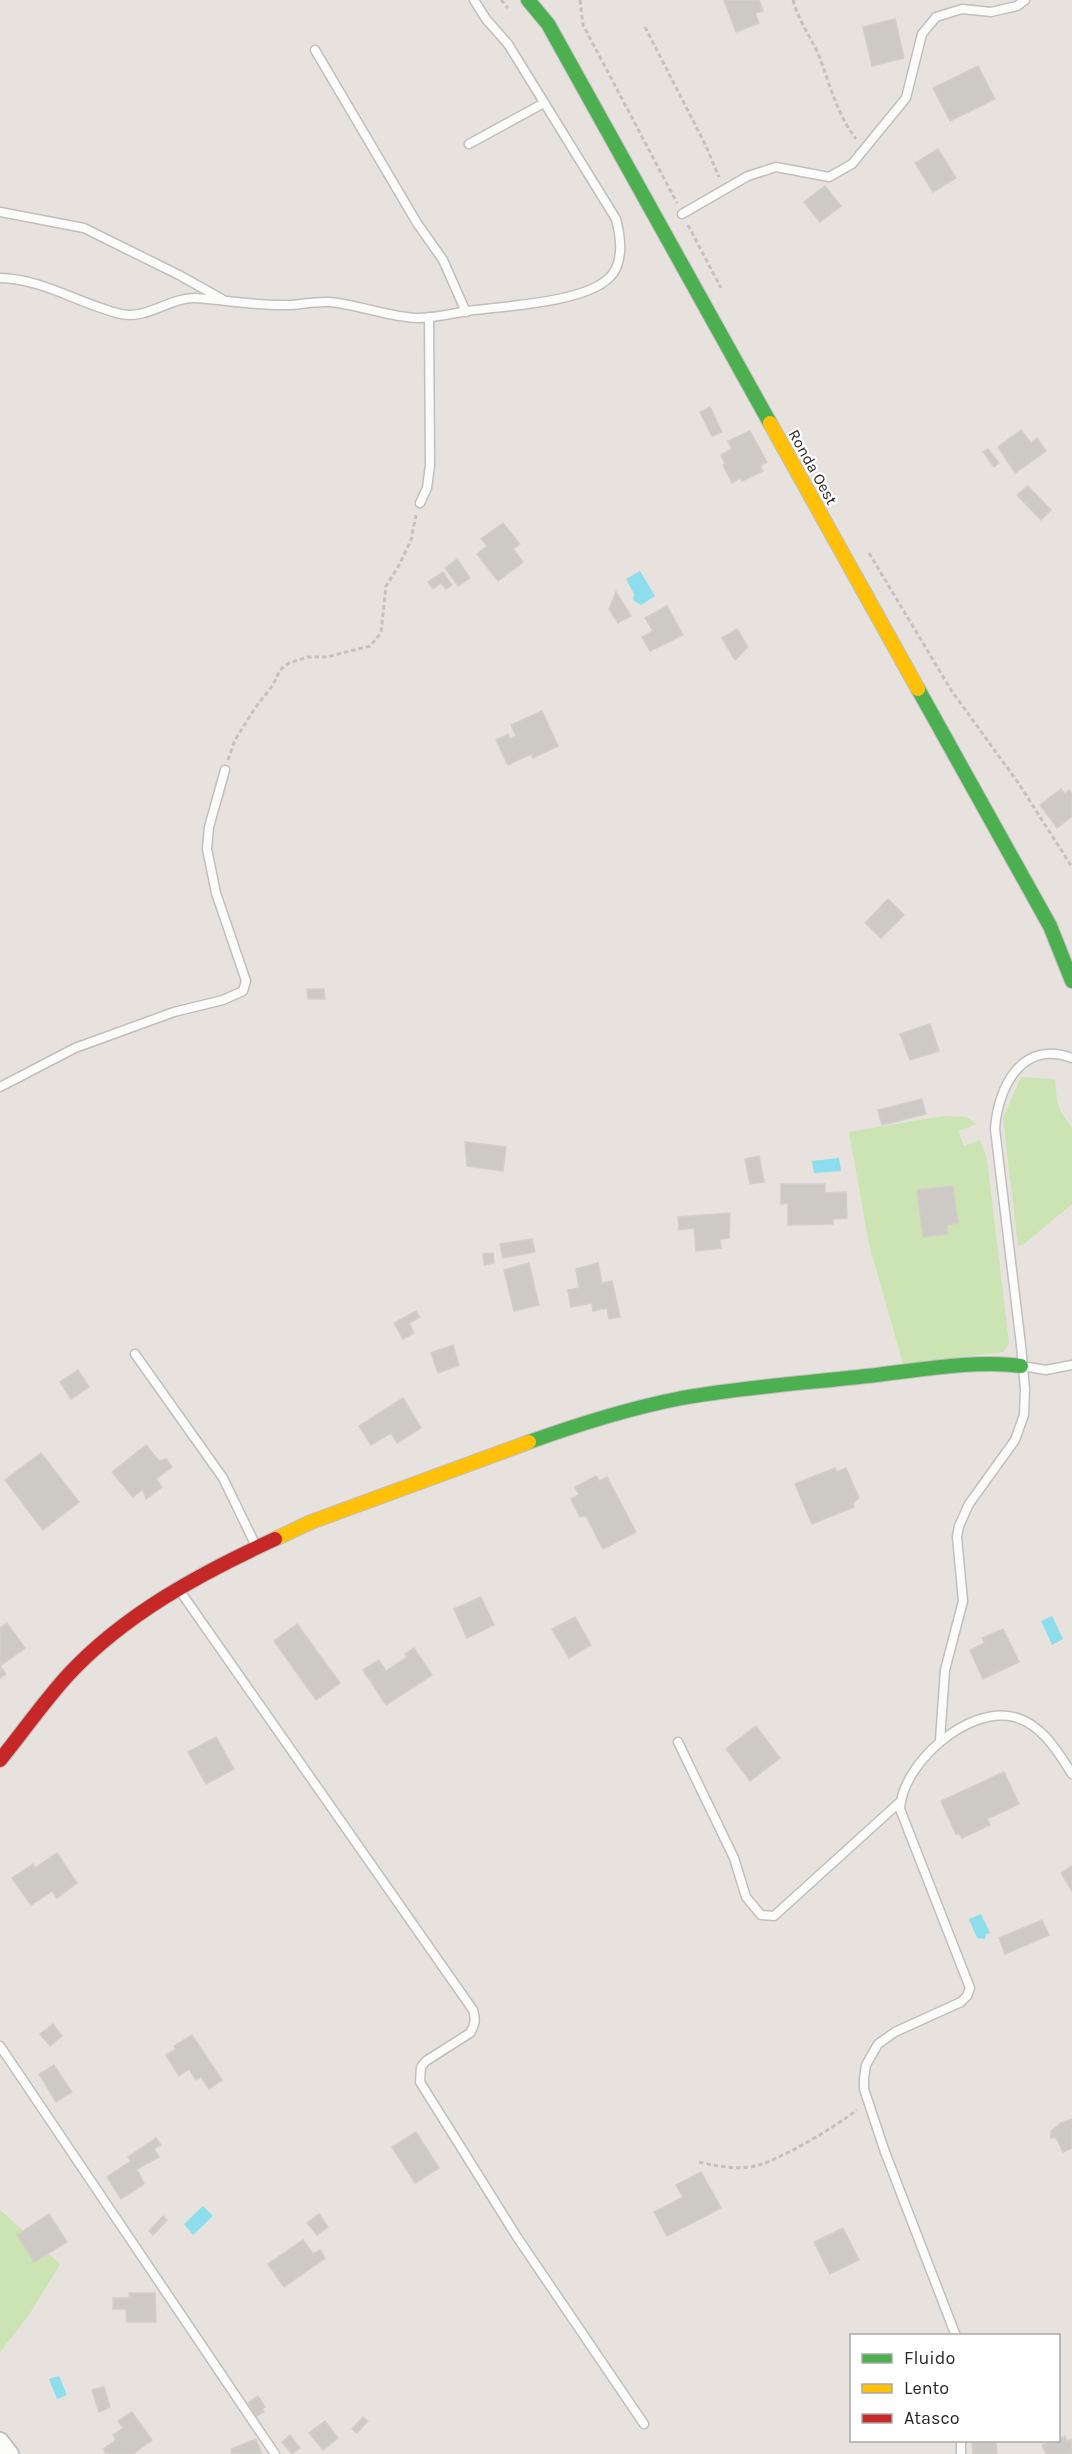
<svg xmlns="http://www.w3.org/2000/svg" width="1072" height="2454" viewBox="0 0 1072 2454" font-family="Karla,sans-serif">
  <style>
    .green { fill: #cce3b4 }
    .water { fill: #8dddec }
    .building { fill: #cdcac6; stroke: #d2cec9; stroke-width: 1.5 }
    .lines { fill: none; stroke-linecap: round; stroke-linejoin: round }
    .lane-casing { stroke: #c0bfbf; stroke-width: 11 }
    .street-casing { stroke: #c0bfbf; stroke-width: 20 }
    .fast-casing { stroke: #c0bfbf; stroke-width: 16 }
    .slow-casing { stroke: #c0bfbf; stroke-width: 16 }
    .jam-casing { stroke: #c0bfbf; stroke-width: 16 }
    .path { stroke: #c3c2c2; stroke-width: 3; stroke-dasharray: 4.5 3; stroke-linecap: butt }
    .lane { stroke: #fbfbfa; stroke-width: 8 }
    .street { stroke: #fbfbfa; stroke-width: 16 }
    .fast { stroke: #4caf50; stroke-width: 14 }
    .slow { stroke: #ffc107; stroke-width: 14 }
    .jam { stroke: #c62828; stroke-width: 14 }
    .labels { text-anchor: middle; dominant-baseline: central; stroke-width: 4.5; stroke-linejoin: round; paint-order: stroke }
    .street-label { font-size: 16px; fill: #282828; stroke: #fff }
  </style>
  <rect width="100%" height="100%" fill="#e7e2dd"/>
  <g class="green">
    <path d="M1021,1077L1055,1079L1057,1101L1061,1112L1072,1128V1204L1024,1244L1018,1246L1003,1118Z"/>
    <path d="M943,1116L966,1117L977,1124L958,1131L964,1146L980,1140L987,1159L1009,1343L1004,1352L903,1364L869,1244L849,1132Z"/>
    <path d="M0,2210L60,2264L29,2315L0,2352Z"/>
  </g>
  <g class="water">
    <path d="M640,571L655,596L641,605L633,600L634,594L626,579Z"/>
    <path d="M839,1158L841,1171L814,1173L812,1161Z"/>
    <path d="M1052,1616L1063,1639L1052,1645L1041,1621Z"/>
    <path d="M981,1914L990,1933L986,1934L985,1939L977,1938L969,1919Z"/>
    <path d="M203,2206L213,2216L193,2235L184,2224Z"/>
    <path d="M59,2376L67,2395L57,2399L49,2379Z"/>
  </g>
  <g class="building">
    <path d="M724,0H759L763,11L755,13L759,23L736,32Z"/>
    <path d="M895,19L904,58L872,66L863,27Z"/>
    <path d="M978,66L995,99L950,121L933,88Z"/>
    <path d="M938,149L956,178L933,192L915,163Z"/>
    <path d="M825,186L841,206L820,222L804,202Z"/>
    <path d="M710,407L722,432L712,436L700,412Z"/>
    <path d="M1021,430L1031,443L1037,438L1046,451L1015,473L998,447Z"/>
    <path d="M750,431L767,462L760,466L763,471L742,481L740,478L732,483L723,465L725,464L721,455L732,449L728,441Z"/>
    <path d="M988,449L999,463L994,467L983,452Z"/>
    <path d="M1028,486L1051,510L1041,520L1017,495Z"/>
    <path d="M503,523L520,544L513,549L523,562L498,581L477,554L487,546L481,539Z"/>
    <path d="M457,559L470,578L458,586L445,568Z"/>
    <path d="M443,572L452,585L446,589L441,583L433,589L428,582Z"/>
    <path d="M616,592L631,616L618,623L609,609Z"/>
    <path d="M667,606L683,635L650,651L642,637L653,631L645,618Z"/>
    <path d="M737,629L748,647L735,660L722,638Z"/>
    <path d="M542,711L558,746L533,758L531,754L508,765L496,740L508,734L510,739L516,736L511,725Z"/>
    <path d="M1061,789L1065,794L1069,790L1072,794V814L1071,817L1057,828L1040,805Z"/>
    <path d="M888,899L904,915L881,938L865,923Z"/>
    <path d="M307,989H324L325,999H308Z"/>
    <path d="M930,1024L939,1051L910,1060L900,1034Z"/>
    <path d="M922,1099L926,1114L882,1125L878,1110Z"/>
    <path d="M465,1142L506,1147L503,1171L467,1166Z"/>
    <path d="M759,1156L764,1182L750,1184L745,1159Z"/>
    <path d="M781,1184H825V1193L846,1192L847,1218L833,1219V1224L788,1225V1203L781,1204Z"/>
    <path d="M953,1186L958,1223L947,1225L948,1234L923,1237L917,1190Z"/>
    <path d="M730,1213L729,1238L720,1239L721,1248L696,1251L694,1228L679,1230L678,1217Z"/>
    <path d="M532,1239L535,1252L503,1258L500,1244Z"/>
    <path d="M493,1253L494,1263L484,1265L483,1254Z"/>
    <path d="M529,1263L539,1305L514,1311L504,1270Z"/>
    <path d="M598,1263L602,1283L612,1281L620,1317L609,1319L607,1308L593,1311L592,1303L571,1307L568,1290L579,1288L576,1269Z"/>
    <path d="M416,1311L420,1317L409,1323L414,1333L403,1339L394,1323Z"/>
    <path d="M453,1345L459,1365L438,1373L431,1353Z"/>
    <path d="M78,1370L89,1387L71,1399L60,1382Z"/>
    <path d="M403,1398L421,1428L397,1443L391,1433L371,1445L359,1426Z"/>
    <path d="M146,1445L159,1461L166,1459L172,1467L156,1479L162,1487L146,1499L143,1489L133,1497L112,1472Z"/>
    <path d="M41,1453L79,1502L43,1530L5,1480Z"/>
    <path d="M835,1468L837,1472L846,1468L859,1498L853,1503L854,1507L812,1524L795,1484Z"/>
    <path d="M596,1476L599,1481L607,1477L636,1532L603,1549L586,1516L580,1517L571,1499L579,1495L575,1487Z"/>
    <path d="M481,1597L494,1625L467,1638L454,1609Z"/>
    <path d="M575,1617L591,1645L569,1658L552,1629Z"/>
    <path d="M7,1623L25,1648L0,1666L6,1674L0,1678V1628Z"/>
    <path d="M297,1624L340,1683L316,1700L274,1641Z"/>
    <path d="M1003,1629L1019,1662L983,1679L970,1650L985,1643L982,1638Z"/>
    <path d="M414,1648L432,1675L386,1705L363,1670L379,1660L386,1671L407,1657L405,1654Z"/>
    <path d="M756,1726L780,1758L750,1781L726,1749Z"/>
    <path d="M216,1737L234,1769L206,1784L188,1752Z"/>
    <path d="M1004,1772L1019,1804L987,1819L990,1825L962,1838L959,1834H956L941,1801Z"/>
    <path d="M57,1853L77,1883L57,1898L52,1891L31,1905L12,1878L33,1864L35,1868Z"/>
    <path d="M1072,1866V1891L1061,1873Z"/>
    <path d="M1042,1920L1049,1935L1005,1954L999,1938Z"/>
    <path d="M53,2024L62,2036L50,2046L40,2034Z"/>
    <path d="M192,2035L222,2080L209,2089L201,2077L196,2080L189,2069L179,2076L166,2055L176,2049L174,2046Z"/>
    <path d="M54,2065L72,2092L56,2102L39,2074Z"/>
    <path d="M1072,2119V2148L1063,2152L1056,2137L1051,2138V2131L1061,2123Z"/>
    <path d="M416,2132L439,2168L415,2183L392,2147Z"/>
    <path d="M156,2138L161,2145L154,2149L159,2157L137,2169L144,2184L121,2199L107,2177L131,2161L128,2157Z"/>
    <path d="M701,2172L721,2208L667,2236L654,2212L683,2197L676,2185Z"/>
    <path d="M49,2214L67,2242L34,2262L17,2235Z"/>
    <path d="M319,2214L328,2227L317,2235L307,2223Z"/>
    <path d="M163,2216L167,2220L153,2235L149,2231Z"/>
    <path d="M843,2228L859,2260L830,2274L814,2242Z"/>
    <path d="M303,2240L313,2254L320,2250L325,2258L284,2287L268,2264Z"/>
    <path d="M129,2293H155L156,2322H127L126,2309H113V2298H129Z"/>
    <path d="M104,2387L110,2407L99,2412L92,2390Z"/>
    <path d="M258,2396L265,2407L262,2409L264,2412L257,2416L248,2403Z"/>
    <path d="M132,2412L152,2440L133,2454H106L103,2449L116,2440L113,2435L123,2428L118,2421Z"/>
    <path d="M363,2417L368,2421L357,2433L352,2429Z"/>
    <path d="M325,2421L338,2438L323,2450L309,2433Z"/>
    <path d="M290,2435L300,2448L292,2454L282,2442Z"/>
    <path d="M1065,2436L1067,2441L1072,2439V2454H1046L1042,2445L1058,2440Z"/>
    <path d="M256,2439L262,2454H232L231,2449Z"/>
    <path d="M972,2440H996L997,2454H973Z"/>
  </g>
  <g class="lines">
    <g class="lane-casing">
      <g id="lane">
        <path d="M315,50L417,223L443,260L466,312"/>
        <path d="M469,144L544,103"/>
        <path d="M0,212L84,228L179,275L222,299"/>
        <path d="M682,214L748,176L776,167L829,177L852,164L906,98L922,34L936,17L962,9L991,12L1017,6L1025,0"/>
        <path d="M0,278C44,279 79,304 121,314C147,320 170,297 196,298C226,300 257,306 287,305C300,305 314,301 328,302C358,304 387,317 417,318C434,318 450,314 467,311C503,306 581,303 608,279C625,264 621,238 616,219L508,44L486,19L474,0"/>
        <path d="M420,503L427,488L430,465L429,317"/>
        <path d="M0,1087L75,1048L174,1012L223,1000L243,991L246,981L216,893L207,849L209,827L225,770"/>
        <path d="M135,1354L223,1478L256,1546"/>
        <path d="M1022,1366L1046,1370L1072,1365"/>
        <path d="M180,1591L473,2010C476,2020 475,2025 470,2033L426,2061L421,2067L420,2082L517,2237L644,2424"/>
        <path d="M940,1740L945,1670L963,1601L957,1537L959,1526L969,1504L1015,1440L1024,1415L1025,1389L1021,1345L995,1129C998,1087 1022,1039 1072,1058"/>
        <path d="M678,1742L734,1858L746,1897L761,1915L774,1916L901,1801"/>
        <path d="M0,2046L275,2454"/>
        <path d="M956,2336L885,2152L864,2089V2078L866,2065L878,2044L895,2032L961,2002L967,1996L970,1988L900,1809C902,1764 968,1705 1014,1717C1042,1724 1058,1752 1072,1774"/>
        <path d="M961,2440V2454"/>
      </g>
    </g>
    <g class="street-casing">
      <path id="street" d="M0,2441L10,2454"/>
    </g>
    <g class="fast-casing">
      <g id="fast">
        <path d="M528,0L548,24L770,423"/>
        <path d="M918,689L1050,926L1072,981"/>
        <path d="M529,1442C579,1424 630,1408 682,1398C743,1387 806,1383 867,1376C913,1371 977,1359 1021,1366"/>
      </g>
    </g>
    <g class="slow-casing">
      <g id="slow">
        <path d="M770,423L918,689"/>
        <path d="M275,1539L311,1522L529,1442"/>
      </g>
    </g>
    <g class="jam-casing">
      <path id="jam" d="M0,1760C23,1732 44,1701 69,1674C125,1614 201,1573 275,1539"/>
    </g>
    <g class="path">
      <path d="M501,0L508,8"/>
      <path d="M580,0L583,25L677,203"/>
      <path d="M793,0C798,20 811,37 819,56C830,85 837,114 856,139"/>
      <path d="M645,27L705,144L719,177"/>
      <path d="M688,225L721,288"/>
      <path d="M869,553L951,690L1019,784L1072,867"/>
      <path d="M228,760L235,740L255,708L273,685L280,670L289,663L308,657H327L370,646L381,633L386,586L398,567L411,540L416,515"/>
      <path d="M699,2162C716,2166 733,2169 750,2167C773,2165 838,2125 857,2110"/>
    </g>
    <use href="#lane" class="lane"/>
    <use href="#street" class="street"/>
    <use href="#fast" class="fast"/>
    <use href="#slow" class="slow"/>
    <use href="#jam" class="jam"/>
  </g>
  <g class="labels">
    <g class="street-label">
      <text transform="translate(813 467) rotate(61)">Ronda Oest</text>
    </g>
  </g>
  <rect x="850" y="2334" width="210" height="108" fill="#ffffff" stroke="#a9a9a9" stroke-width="1.5"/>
  <rect x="862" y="2354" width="30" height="9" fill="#4caf50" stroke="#a9a9a9" stroke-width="1.5"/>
  <text x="904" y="2364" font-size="18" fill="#282828">Fluido</text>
  <rect x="862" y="2384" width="30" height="9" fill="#ffc107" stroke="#a9a9a9" stroke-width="1.5"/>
  <text x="904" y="2394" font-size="18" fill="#282828">Lento</text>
  <rect x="862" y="2414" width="30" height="9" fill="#c62828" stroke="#a9a9a9" stroke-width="1.5"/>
  <text x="904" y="2424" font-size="18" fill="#282828">Atasco</text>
</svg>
